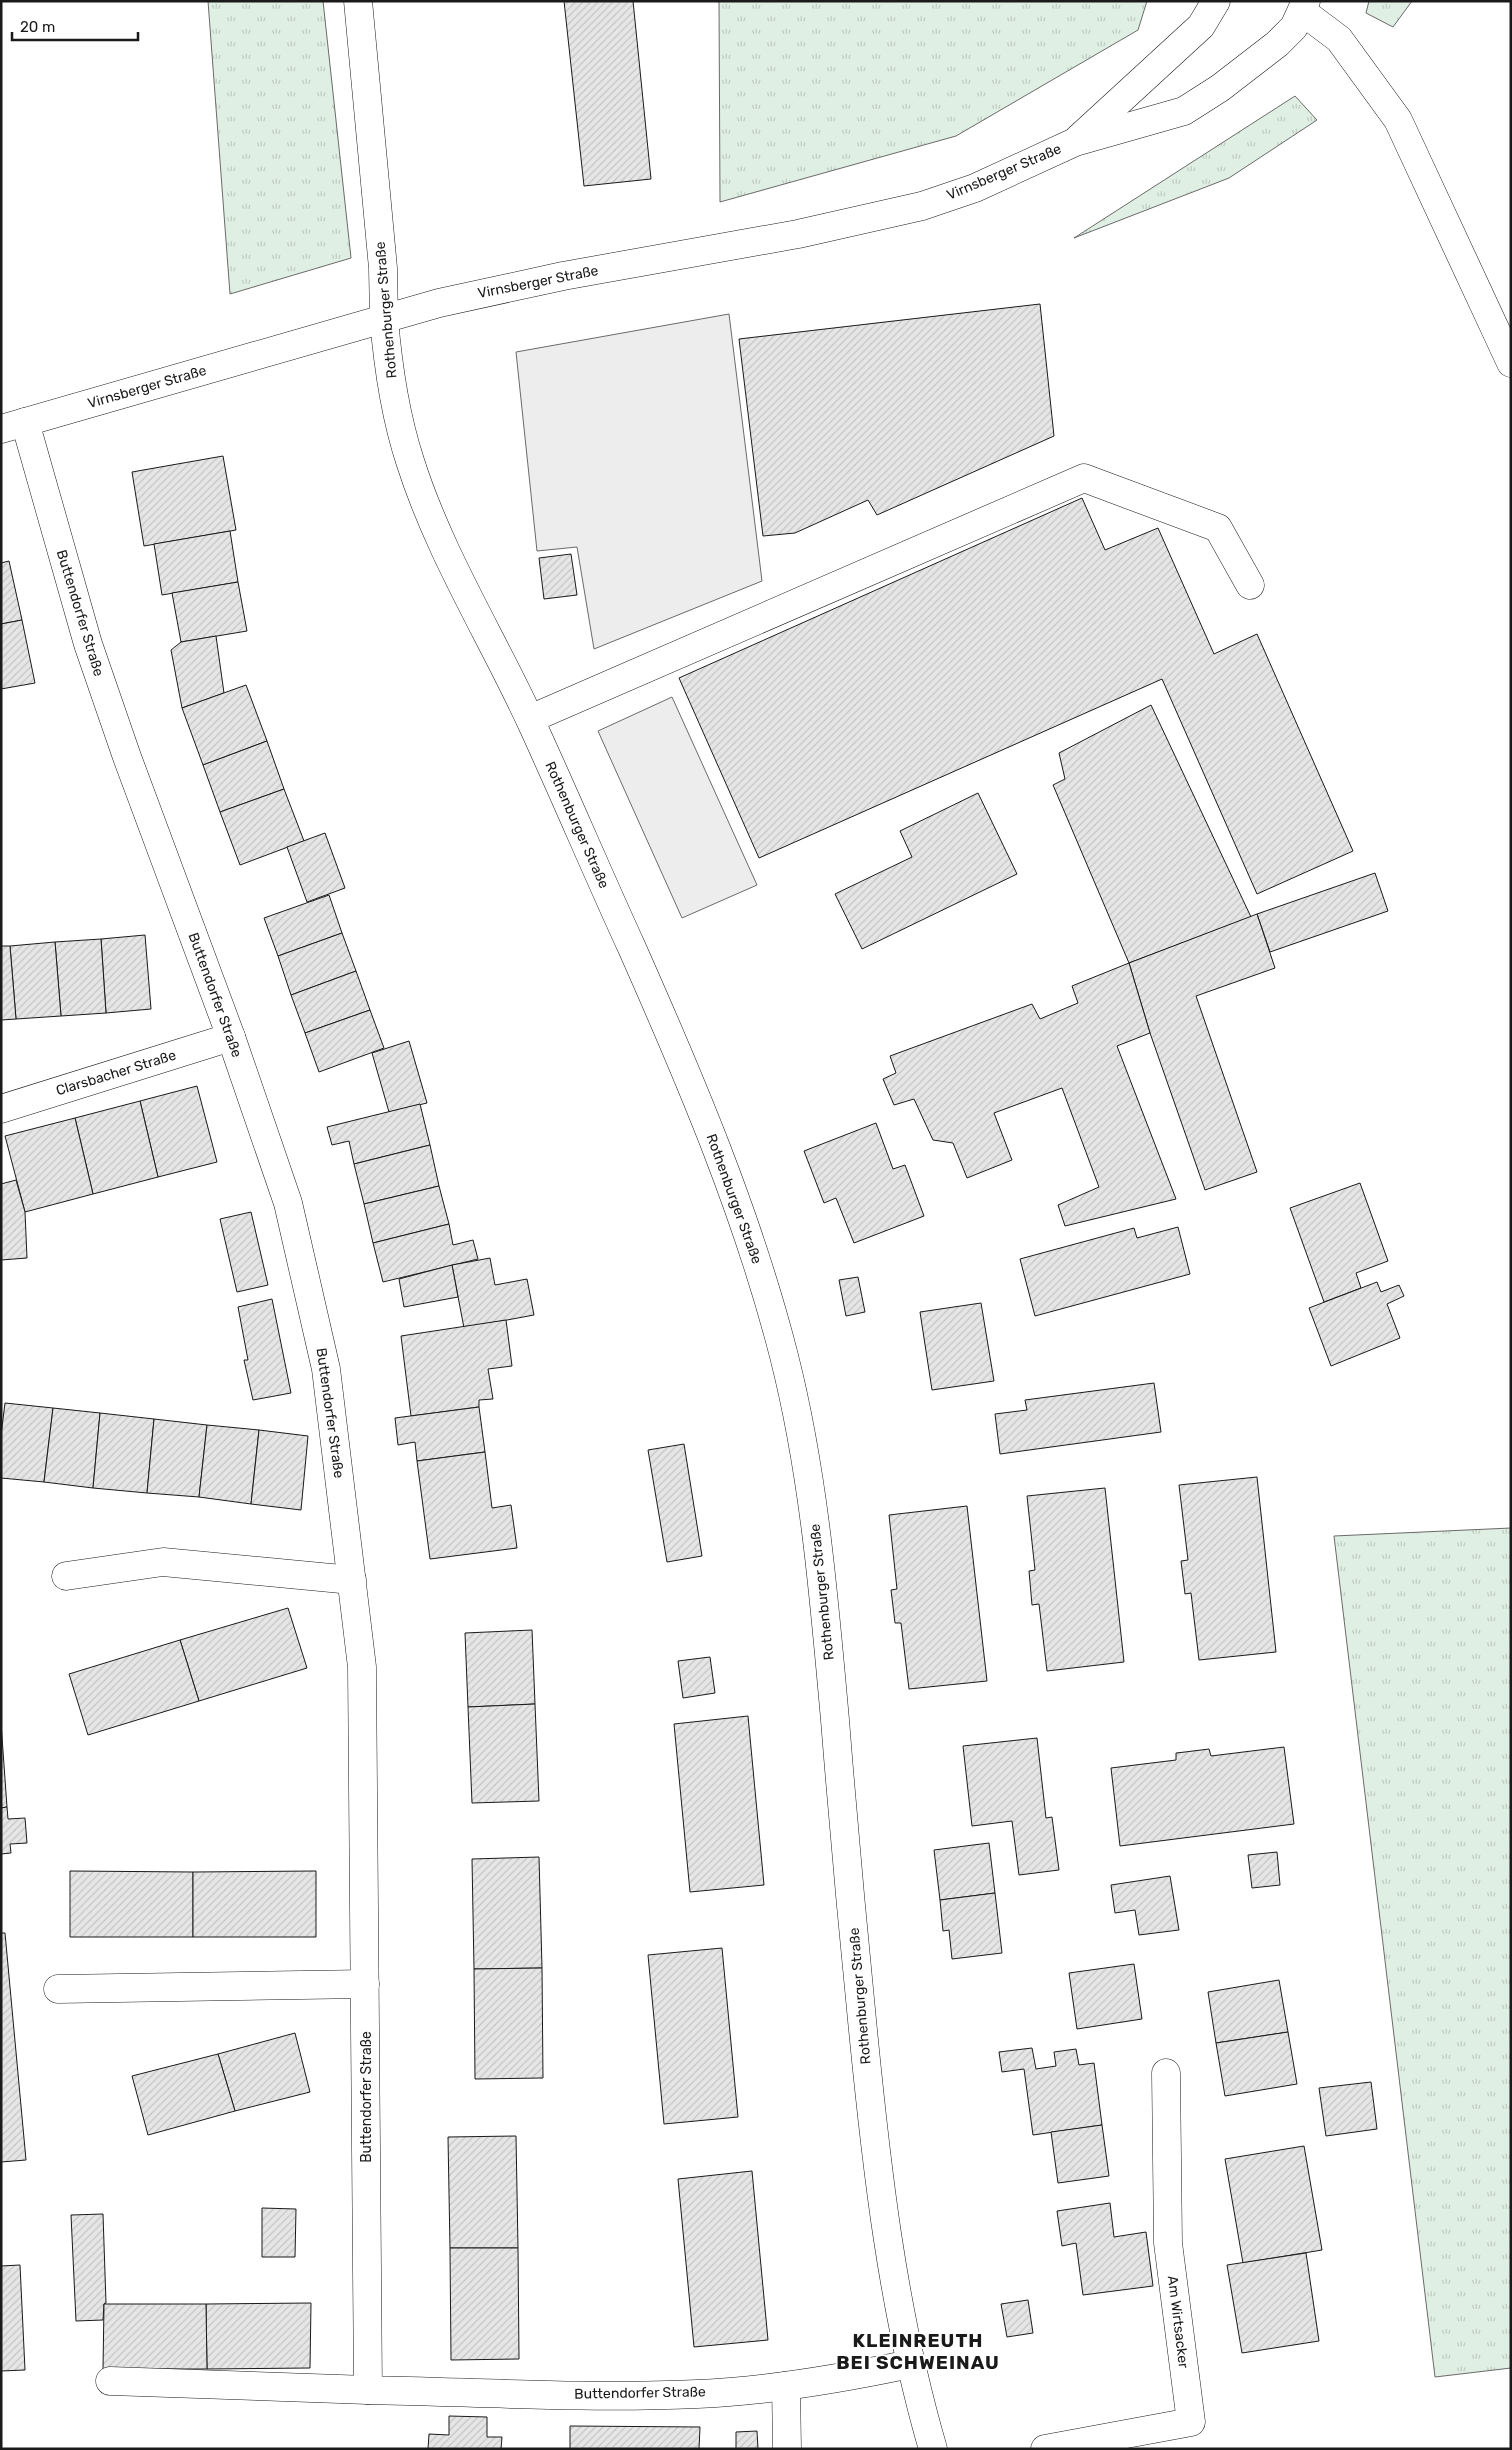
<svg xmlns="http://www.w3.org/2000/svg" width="1512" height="2450" viewBox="0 0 1512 2450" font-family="Rubik,sans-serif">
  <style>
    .grass { fill: url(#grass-tufts); stroke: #6a6a6a }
    .parking { fill: #ededed; stroke: #6a6a6a }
    .building { fill: url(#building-hatch); stroke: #1a1a1a }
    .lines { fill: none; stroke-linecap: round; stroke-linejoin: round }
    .minor-casing { stroke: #1a1a1a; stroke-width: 29 }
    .major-casing { stroke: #1a1a1a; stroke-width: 29 }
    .minor { stroke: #fff; stroke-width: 28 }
    .major { stroke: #fff; stroke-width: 28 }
    .labels { text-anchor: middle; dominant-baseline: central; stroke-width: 4; stroke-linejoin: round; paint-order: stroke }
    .street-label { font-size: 14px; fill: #1a1a1a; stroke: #fff }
    .district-label { font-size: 19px; font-weight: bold; letter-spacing: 1px; fill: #1a1a1a; stroke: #fff }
  </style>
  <defs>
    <pattern id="grass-tufts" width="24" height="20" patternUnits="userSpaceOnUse" patternTransform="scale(1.25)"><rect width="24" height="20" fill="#e0efe3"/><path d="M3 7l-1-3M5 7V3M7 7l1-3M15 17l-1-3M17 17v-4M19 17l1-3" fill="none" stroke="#c0ccc2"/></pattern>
    <pattern id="building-hatch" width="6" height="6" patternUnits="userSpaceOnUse" patternTransform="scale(1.25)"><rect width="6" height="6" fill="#e6e6e6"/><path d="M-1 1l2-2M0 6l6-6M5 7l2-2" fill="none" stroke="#c5c5c5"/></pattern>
  </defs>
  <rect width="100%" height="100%" fill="#fff"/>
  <g class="grass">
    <path d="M208,1H323L351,258L230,294Z"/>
    <path d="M719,1H1147L1138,30L956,136L720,202Z"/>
    <path d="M1369,1H1412L1393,27L1366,13Z"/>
    <path d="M1295,96L1317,120L1229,178L1074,238Z"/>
    <path d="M1511,1528V2368L1435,2377L1334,1536Z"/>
  </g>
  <g class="parking">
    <path d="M729,314L762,581L594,649L577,547L537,551L516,352Z"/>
    <path d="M672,697L757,885L682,918L598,731Z"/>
  </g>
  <g class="building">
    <path d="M564,1H633L651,179L584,186Z"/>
    <path d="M1040,304L1054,436L877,515L868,500L795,533L763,536L739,339Z"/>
    <path d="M223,456L236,530L144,546L132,472Z"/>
    <path d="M1082,498L1105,550L1158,528L1214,654L1257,634L1353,851L1257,894L1162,679L759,858L679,678Z"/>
    <path d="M230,531L238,582L162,595L154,544Z"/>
    <path d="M571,554L577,595L544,599L539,558Z"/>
    <path d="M9,561L22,620L1,624V563Z"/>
    <path d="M238,582L247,631L181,642L172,593Z"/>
    <path d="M22,620L35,683L1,689V624Z"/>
    <path d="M216,636L224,693L182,708L171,650L181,642Z"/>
    <path d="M246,685L267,741L203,765L182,708Z"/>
    <path d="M1151,705L1251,917L1129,963L1053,785L1065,779L1059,753Z"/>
    <path d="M267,741L284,789L220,812L203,765Z"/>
    <path d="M284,789L304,841L240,865L220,812Z"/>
    <path d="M978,793L1017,874L862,949L835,894L912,857L900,831Z"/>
    <path d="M325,833L345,888L307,902L287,847Z"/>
    <path d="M1375,873L1388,911L1270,952L1257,914Z"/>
    <path d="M329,895L342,933L278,956L264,918Z"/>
    <path d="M1257,914L1275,968L1196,996L1257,1172L1205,1190L1150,1033L1129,963Z"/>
    <path d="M342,933L356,971L291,995L278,956Z"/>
    <path d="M145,935L151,1009L106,1013L101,939Z"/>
    <path d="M101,939L106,1013L61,1016L55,942Z"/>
    <path d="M55,942L61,1016L16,1019L10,946Z"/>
    <path d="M1,946H10L16,1019L1,1020Z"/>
    <path d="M1129,963L1150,1033L1117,1046L1176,1199L1065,1226L1058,1205L1099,1187L1062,1088L994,1113L1012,1160L967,1178L953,1143L933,1140L914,1099L894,1105L883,1079L896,1073L890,1056L1032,1004L1040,1019L1078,1003L1072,986Z"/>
    <path d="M356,971L370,1010L305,1033L291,995Z"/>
    <path d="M370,1010L384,1048L319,1072L305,1033Z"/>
    <path d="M409,1041L427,1103L389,1112L372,1053Z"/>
    <path d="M197,1086L217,1162L158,1177L140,1101Z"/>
    <path d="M140,1101L158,1177L93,1194L75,1118Z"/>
    <path d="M420,1104L430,1145L354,1164L349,1141L332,1145L327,1127Z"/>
    <path d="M75,1118L93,1194L25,1212L5,1136Z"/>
    <path d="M876,1123L893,1169L905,1165L924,1216L854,1243L836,1198L824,1203L804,1151Z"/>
    <path d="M430,1145L439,1186L364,1204L354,1164Z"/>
    <path d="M16,1180L25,1212L27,1258L1,1260V1184Z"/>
    <path d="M1360,1183L1388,1261L1356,1273L1361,1288L1324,1302L1290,1208Z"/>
    <path d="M439,1186L449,1224L373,1243L364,1204Z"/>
    <path d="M251,1212L268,1285L237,1292L220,1219Z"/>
    <path d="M449,1224L453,1245L473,1240L478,1259L383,1282L373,1243Z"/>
    <path d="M1178,1227L1190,1274L1035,1316L1020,1259L1134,1228L1137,1238Z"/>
    <path d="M490,1258L495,1285L527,1279L534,1315L464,1328L452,1265Z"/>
    <path d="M452,1265L458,1297L404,1307L399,1279Z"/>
    <path d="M858,1277L865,1312L846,1316L839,1280Z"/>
    <path d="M1377,1282L1381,1292L1399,1285L1404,1296L1387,1304L1400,1338L1331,1366L1309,1308Z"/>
    <path d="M272,1299L291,1393L253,1400L244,1360H248L238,1307Z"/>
    <path d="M981,1303L994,1381L932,1390L920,1312Z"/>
    <path d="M506,1320L512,1366L488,1369L493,1399L479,1400V1407L411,1416L401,1336Z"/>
    <path d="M1154,1383L1161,1432L1000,1454L995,1414L1027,1410L1025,1400Z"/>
    <path d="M5,1403L53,1408L44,1482L1,1478V1435Z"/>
    <path d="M479,1407L485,1452L417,1461L415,1442L398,1445L395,1418Z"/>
    <path d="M53,1408L100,1413L93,1488L44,1482Z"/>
    <path d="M100,1413L154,1419L147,1493L93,1488Z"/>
    <path d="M154,1419L207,1425L199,1497L147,1493Z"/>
    <path d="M207,1425L259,1430L251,1504L199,1497Z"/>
    <path d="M259,1430L308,1436L301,1510L251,1504Z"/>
    <path d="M684,1444L702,1556L667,1562L648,1450Z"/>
    <path d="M485,1452L492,1508L511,1505L517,1548L430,1559L417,1461Z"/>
    <path d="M1257,1477L1276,1652L1199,1660L1191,1593L1185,1594L1181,1561L1188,1560L1179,1485Z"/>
    <path d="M1105,1488L1124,1662L1047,1671L1039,1604L1032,1605L1029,1571L1035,1570L1027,1496Z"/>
    <path d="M967,1506L987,1681L909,1689L901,1623H895L891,1590L897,1589L889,1515Z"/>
    <path d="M288,1608L307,1668L199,1701L180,1640Z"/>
    <path d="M532,1630L535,1704L468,1707L465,1633Z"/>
    <path d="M180,1640L199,1701L88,1735L69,1674Z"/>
    <path d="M710,1657L715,1693L683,1698L678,1661Z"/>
    <path d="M535,1704L539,1801L472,1803L468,1707Z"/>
    <path d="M748,1716L764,1885L690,1892L674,1724Z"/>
    <path d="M1,1723L7,1807L1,1808Z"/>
    <path d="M1037,1738L1046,1818L1052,1817L1059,1870L1019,1875L1012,1821L972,1826L963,1746Z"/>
    <path d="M1284,1747L1294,1824L1120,1846L1111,1768L1176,1760V1753L1185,1752L1209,1749L1211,1756Z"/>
    <path d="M7,1807L8,1819L25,1818L27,1843L10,1844L11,1853L1,1854V1808Z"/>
    <path d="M989,1843L995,1893L940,1900L934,1850Z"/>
    <path d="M1277,1852L1280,1885L1252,1888L1248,1855Z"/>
    <path d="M539,1857L542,1968L474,1969L472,1859Z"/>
    <path d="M70,1871L193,1872V1937H70Z"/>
    <path d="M316,1871V1937H193V1872Z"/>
    <path d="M1170,1876L1179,1930L1139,1935L1135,1910L1115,1913L1111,1885Z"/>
    <path d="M995,1893L1002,1953L952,1959L949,1930L943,1931L940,1900Z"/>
    <path d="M1,1933H5L26,2160L1,2162Z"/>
    <path d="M722,1948L738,2117L664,2124L648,1955Z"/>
    <path d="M1134,1964L1142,2019L1077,2029L1069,1973Z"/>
    <path d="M542,1968L543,2078L475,2079L474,1969Z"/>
    <path d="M1279,1980L1288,2032L1216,2043L1208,1992Z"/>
    <path d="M1288,2032L1297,2084L1225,2096L1216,2043Z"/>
    <path d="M295,2033L310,2092L235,2111L218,2054Z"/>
    <path d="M1032,2048L1036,2069L1056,2066L1054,2052L1076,2049L1079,2065L1094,2063L1102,2125L1033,2135L1024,2069L1002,2072L999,2052Z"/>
    <path d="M218,2054L235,2111L148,2135L132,2076Z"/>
    <path d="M1371,2082L1377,2129L1326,2136L1319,2088Z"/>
    <path d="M1102,2125L1109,2176L1058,2183L1051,2132Z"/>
    <path d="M516,2136L518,2248H450L448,2137Z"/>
    <path d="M1304,2146L1322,2250L1243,2263L1225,2159Z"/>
    <path d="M752,2171L768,2340L694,2347L678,2179Z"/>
    <path d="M1110,2203L1114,2237L1146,2232L1153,2286L1083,2295L1076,2243L1062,2246L1057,2211Z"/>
    <path d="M262,2208L296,2209L295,2257H262Z"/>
    <path d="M103,2214L106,2303L104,2304L103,2320L76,2321L71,2215Z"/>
    <path d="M450,2248H518L519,2359L451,2360Z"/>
    <path d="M1306,2253L1319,2341L1242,2353L1227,2265Z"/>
    <path d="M20,2265L25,2370L1,2371V2266Z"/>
    <path d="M1028,2300L1033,2333L1007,2337L1001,2304Z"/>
    <path d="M311,2303L310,2368L207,2369L206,2304Z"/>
    <path d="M104,2304H206L207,2369H103Z"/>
    <path d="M449,2416L487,2417V2437H502L501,2449H428L429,2434L449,2435Z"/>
    <path d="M570,2426L700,2427L699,2449H570Z"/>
    <path d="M757,2431L758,2449H736V2432Z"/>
  </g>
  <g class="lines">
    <g class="minor-casing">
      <g id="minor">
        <path d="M358,1L383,268L384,319"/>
        <path d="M1303,12L1339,39L1398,120L1511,363"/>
        <path d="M25,422L88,644L127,757L231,1037L288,1203L326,1369L362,1667L368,2390C477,2392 587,2399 697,2394C769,2391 839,2379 910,2364"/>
        <path d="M530,719L1084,478L1218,528L1250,585"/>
        <path d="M1,1109L231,1037"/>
        <path d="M66,1576L163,1562L352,1580"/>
        <path d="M58,1989L365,1984"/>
        <path d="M110,2381L368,2390"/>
        <path d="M786,2386L787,2449"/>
        <path d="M1045,2449L1191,2422L1168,2243L1166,2073"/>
      </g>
    </g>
    <g class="major-casing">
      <g id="major">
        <path d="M1078,139L1201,26L1216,1"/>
        <path d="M384,319C388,367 395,415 410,461C439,553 492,637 532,724C566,798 598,874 632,948C691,1081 748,1215 784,1356C814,1474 824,1598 835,1720C843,1820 852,1920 862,2020C876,2164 892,2309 933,2449"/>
        <path d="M1,429L439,303L563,276L798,234L922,206L975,188L1075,142L1184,111L1220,88L1277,44L1294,27L1306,1"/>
      </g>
    </g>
    <use href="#minor" class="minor"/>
    <use href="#major" class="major"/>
  </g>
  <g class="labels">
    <g class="street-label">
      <text transform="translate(1004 172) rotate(-23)">Virnsberger Straße</text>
      <text transform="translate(538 282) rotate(-11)">Virnsberger Straße</text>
      <text transform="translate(386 310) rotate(-95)">Rothenburger Straße</text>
      <text transform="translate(147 387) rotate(-16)">Virnsberger Straße</text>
      <text transform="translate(80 613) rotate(73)">Buttendorfer Straße</text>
      <text transform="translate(577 825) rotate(66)">Rothenburger Straße</text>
      <text transform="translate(215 995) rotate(70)">Buttendorfer Straße</text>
      <text transform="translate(116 1073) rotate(-17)">Clarsbacher Straße</text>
      <text transform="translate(734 1199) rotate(70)">Rothenburger Straße</text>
      <text transform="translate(330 1413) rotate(82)">Buttendorfer Straße</text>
      <text transform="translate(822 1592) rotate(-96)">Rothenburger Straße</text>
      <text transform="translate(860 1996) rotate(-95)">Rothenburger Straße</text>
      <text transform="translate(366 2097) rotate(-90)">Buttendorfer Straße</text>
      <text transform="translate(1178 2322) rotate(83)">Am Wirtsacker</text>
      <text transform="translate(640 2393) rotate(-1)">Buttendorfer Straße</text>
    </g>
    <g class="district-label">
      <text x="918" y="2340">KLEINREUTH<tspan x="918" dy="22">BEI SCHWEINAU</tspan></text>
    </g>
  </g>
  <rect width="1512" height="2450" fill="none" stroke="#1a1a1a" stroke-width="5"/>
  <path d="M12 32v8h126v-8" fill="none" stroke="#1a1a1a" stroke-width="2.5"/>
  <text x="20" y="32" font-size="15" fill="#1a1a1a" stroke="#ffffff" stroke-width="4" paint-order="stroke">20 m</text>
</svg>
